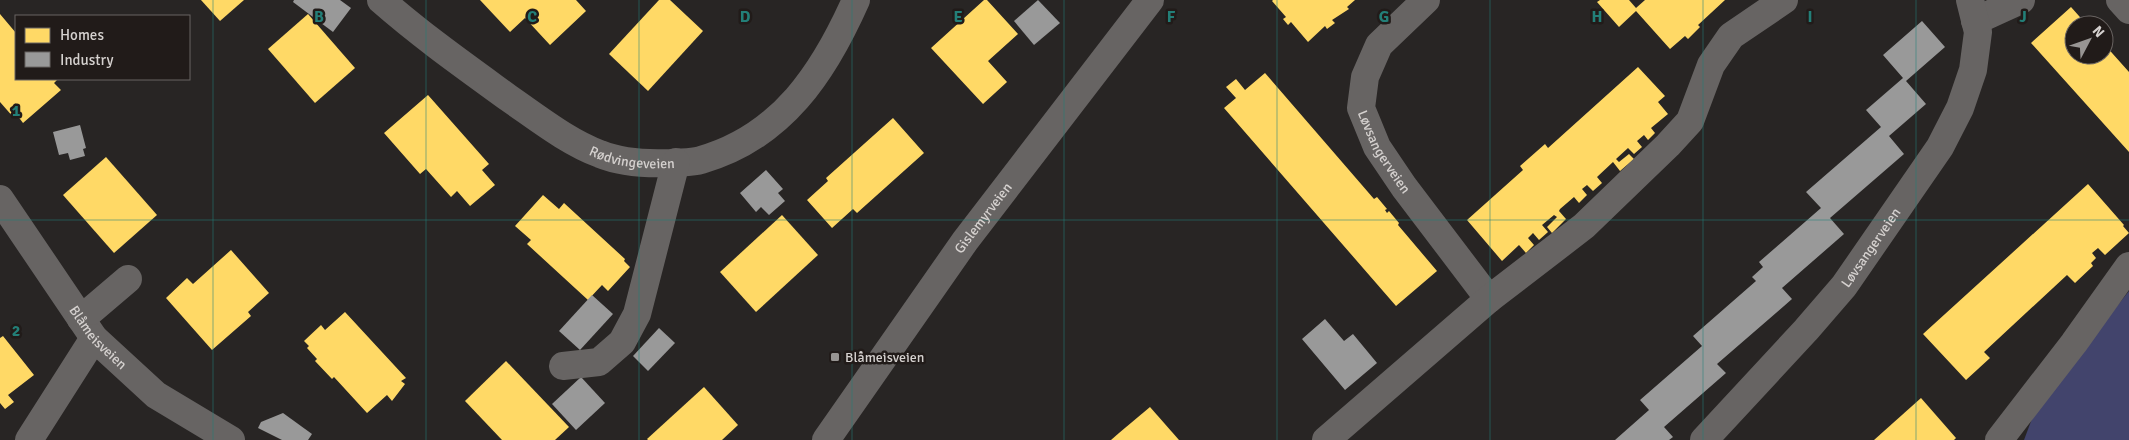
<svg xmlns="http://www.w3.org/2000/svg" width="2129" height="440" viewBox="0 0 2129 440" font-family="Signika,sans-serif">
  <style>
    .green { fill: #42446c }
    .homes { fill: #ffd966 }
    .industry { fill: #999 }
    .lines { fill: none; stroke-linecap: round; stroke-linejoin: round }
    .minor { stroke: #676463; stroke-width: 28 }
    .grid { fill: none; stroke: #237f78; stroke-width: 1; stroke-opacity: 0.55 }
    .poi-dot { fill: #989593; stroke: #211b19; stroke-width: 2 }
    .labels { text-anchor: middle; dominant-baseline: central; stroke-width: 5; stroke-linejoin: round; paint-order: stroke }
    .street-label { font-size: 14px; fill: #d5d1cf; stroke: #211b19 }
    .poi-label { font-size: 14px; fill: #d5d1cf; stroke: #211b19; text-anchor: start }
    .grid-label { font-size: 16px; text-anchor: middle; font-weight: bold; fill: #237f78; stroke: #211b19; stroke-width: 5; stroke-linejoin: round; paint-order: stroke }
  </style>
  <rect width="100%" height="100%" fill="#282524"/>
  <path class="green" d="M2129,291V440H2024L2036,408Z"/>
  <g class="homes">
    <path d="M201,0H244L220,21Z"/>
    <path d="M480,0H576L586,11L550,45L525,18L510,32Z"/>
    <path d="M659,0H670L703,31L648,91L609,54Z"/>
    <path d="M984,0H987L1018,34L988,61L1007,82L983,104L931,48Z"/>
    <path d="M1273,0H1355L1347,7L1349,9L1332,20L1335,23L1327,29L1325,26L1308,42L1291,22L1288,25L1283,19L1286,17L1272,1Z"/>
    <path d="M1600,0H1629L1636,8L1645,0H1725L1698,25L1700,27L1688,39L1685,36L1670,49L1636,11L1619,27L1597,2Z"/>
    <path d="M2071,7L2087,25H2074V55H2104V44L2129,72V152L2031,43Z"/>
    <path d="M0,14L16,33V79H56L57,80L54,83L61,90L23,123L17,115L14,118L0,102Z"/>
    <path d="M308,14L355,68L315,103L268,49Z"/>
    <path d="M1638,67L1665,96L1658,102L1668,114L1651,128L1655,133L1648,140L1644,135L1637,141L1642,147L1634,154L1628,148L1616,159L1619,162L1629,154L1634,159L1620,171L1613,162L1597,177L1602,183L1593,191L1587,185L1582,189L1587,195L1579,203L1574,197L1560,209L1559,211L1566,219L1552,233L1547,227L1557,217L1554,215L1542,225L1548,232L1539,240L1533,233L1528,238L1534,245L1526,253L1519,245L1502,261L1467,220L1523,170L1520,166L1545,144L1548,148Z"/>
    <path d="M1265,73L1374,199L1377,197L1387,209L1385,210L1387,213L1389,211L1399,223L1398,225L1437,271L1396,306L1224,108L1236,98L1226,87L1236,79L1245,90Z"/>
    <path d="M428,95L489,164L482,170L495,185L470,206L457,191L451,197L426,169L420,174L384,133Z"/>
    <path d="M893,118L924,153L857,213L853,209L832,228L807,200L828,181L826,178Z"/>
    <path d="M106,157L157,215L114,253L63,195Z"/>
    <path d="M2088,184L2124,225L2123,226L2129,233L2105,255L2098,248L2092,253L2096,258L2091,263L2093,266L2075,283L2067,275L1984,352L1990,358L1966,380L1923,334Z"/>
    <path d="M543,195L559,209L564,203L625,259L624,261L630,267L608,291L602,285L588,300L527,244L531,240L515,226Z"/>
    <path d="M782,215L818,255L756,312L720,272Z"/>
    <path d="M231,250L269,293L248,312L251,316L212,350L166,298L187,278L193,284Z"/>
    <path d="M345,312L406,378L401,381L405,384L392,401L387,395L367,413L334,377L332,379L315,361L317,359L307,348L309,346L304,341L321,325L325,330Z"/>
    <path d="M3,336L34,375L8,395L14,402L5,409L0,403V338Z"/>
    <path d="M506,361L569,427L555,440H502L465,401Z"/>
    <path d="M704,387L738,425L722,440H648L647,439Z"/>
    <path d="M1921,398L1956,438L1954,440H1874Z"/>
    <path d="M1150,407L1179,440H1111L1119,433Z"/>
  </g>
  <g class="industry">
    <path d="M294,0H340L351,8L333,32L293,2Z"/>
    <path d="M1038,0L1060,23L1034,45L1014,21Z"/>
    <path d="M1922,21L1945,47L1906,81L1926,104L1889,136L1904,154L1830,218L1844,234L1782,288L1792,299L1717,364L1726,373L1664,427L1673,437L1669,440H1615L1649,410L1640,400L1702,346L1693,336L1756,281L1752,277L1763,267L1759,262L1821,208L1806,192L1881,127L1866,110L1903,78L1883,55Z"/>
    <path d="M80,125L86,148L83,149L85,156L70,160L68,153L59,155L53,132Z"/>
    <path d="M766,170L783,189L778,193L785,201L769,215L761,207L756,212L740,193Z"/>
    <path d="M592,295L613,314L580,350L559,331Z"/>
    <path d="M1325,319L1344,341L1353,334L1377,363L1345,390L1302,339Z"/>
    <path d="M659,328L675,343L648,371L633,356Z"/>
    <path d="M581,377L605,403L576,430L552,404Z"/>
    <path d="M283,413L312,434L308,440H282L258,428L261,422Z"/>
  </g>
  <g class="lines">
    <g class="minor">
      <path id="s1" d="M381,0C422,36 466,67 510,99C539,119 568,142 600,154C622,163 648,164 671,163C681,162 692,163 701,160C782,137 824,72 856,0"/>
      <path id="s2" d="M1426,0L1379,45L1365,77L1361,108L1377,147L1404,187L1489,299"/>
      <path d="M2120,0L2129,10"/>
      <path d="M1975,21L2021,0"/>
      <path id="s3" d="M0,199L94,338L156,395L231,440"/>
      <path d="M81,319L128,279"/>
      <path d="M563,366L599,362L622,342L637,314L676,162"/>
      <path d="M29,440L94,338"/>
      <path id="s4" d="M826,440L965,241L1150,0"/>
      <path d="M1326,440L1489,299L1584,226L1668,145L1690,121L1711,65L1731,36L1784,0"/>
      <path id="s5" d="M1704,440L1806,330L1844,286L1940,147L1960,108L1973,70L1978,32L1970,0"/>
      <path d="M1999,440L2074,343L2129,266"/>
    </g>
  </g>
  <path class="grid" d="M213,0V440M426,0V440M639,0V440M852,0V440M1064,0V440M1277,0V440M1490,0V440M1703,0V440M1916,0V440M0,220H2129"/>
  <rect class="poi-dot" x="830" y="352" width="10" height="10" rx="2.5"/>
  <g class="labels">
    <g class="street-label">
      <text stroke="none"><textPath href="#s2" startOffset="181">Løvsangerveien</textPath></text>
      <text stroke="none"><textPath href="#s1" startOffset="301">Rødvingeveien</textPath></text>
      <text stroke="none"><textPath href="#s4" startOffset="272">Gislemyrveien</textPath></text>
      <text stroke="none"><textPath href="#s5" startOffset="255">Løvsangerveien</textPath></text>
      <text stroke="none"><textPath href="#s3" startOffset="170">Blåmeisveien</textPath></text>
    </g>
    <g class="poi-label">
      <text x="845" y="357">Blåmeisveien</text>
    </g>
  </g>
  <g class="grid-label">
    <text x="319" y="22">B</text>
    <text x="532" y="22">C</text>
    <text x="745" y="22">D</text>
    <text x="958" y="22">E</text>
    <text x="1171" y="22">F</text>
    <text x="1384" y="22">G</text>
    <text x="1597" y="22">H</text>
    <text x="1810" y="22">I</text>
    <text x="2023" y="22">J</text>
    <text x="16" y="116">1</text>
    <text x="16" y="336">2</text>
  </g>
  <rect x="15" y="15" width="175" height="65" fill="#211b19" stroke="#696462"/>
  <rect x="25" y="28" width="25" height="15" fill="#ffd966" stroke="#696462"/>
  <text x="60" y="40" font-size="15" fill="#d5d1cf">Homes</text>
  <rect x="25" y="52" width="25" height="15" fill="#999999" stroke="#696462"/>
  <text x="60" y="65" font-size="15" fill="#d5d1cf">Industry</text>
  <g transform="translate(2089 40) rotate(49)"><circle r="24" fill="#211b19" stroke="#696462"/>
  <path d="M0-4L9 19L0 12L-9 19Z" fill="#989593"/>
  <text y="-8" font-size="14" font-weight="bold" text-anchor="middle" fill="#d5d1cf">N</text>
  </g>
</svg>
